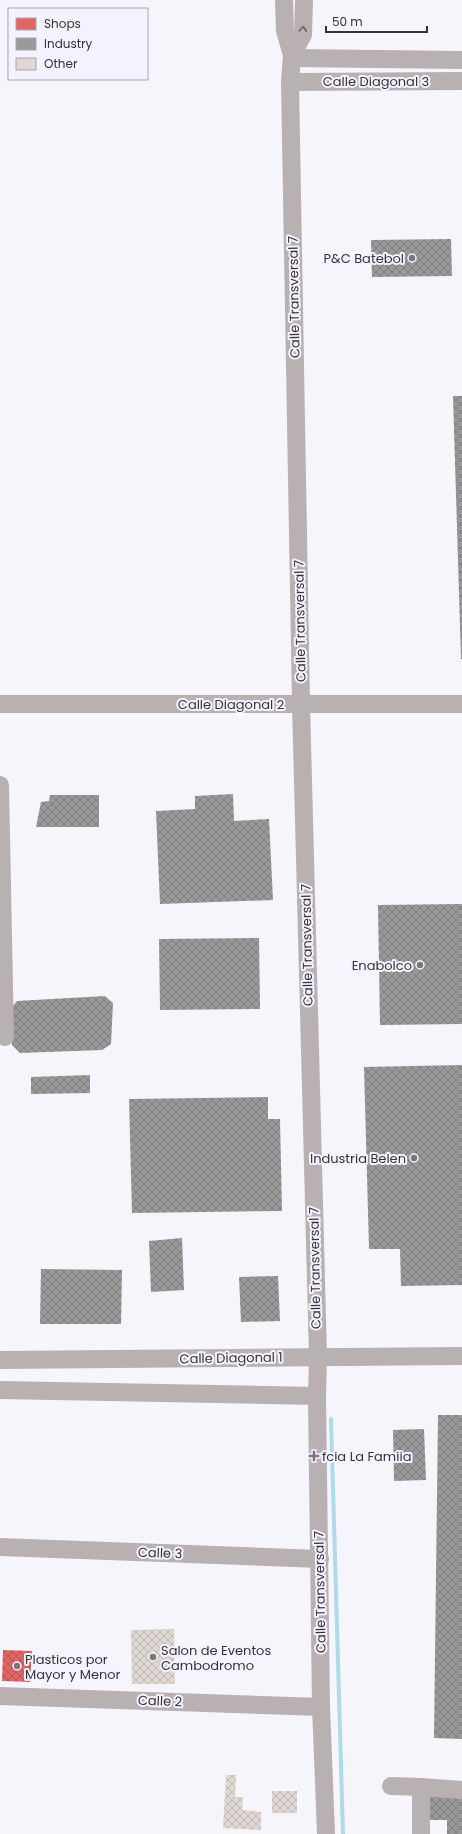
<svg xmlns="http://www.w3.org/2000/svg" width="462" height="1834" viewBox="0 0 462 1834" font-family="Poppins,sans-serif">
  <style>
    .shops { fill: url(#shops-cross-hatch) }
    .industry { fill: url(#industry-cross-hatch) }
    .lines { fill: none; stroke-linecap: round; stroke-linejoin: round }
    .stream { stroke: #acdbe9; stroke-width: 4 }
    .building { fill: url(#building-cross-hatch) }
    .minor { stroke: #b8b0b1; stroke-width: 18 }
    .oneway { stroke: #69646a }
    .poi-dot { fill: #79767e; stroke: #f5f2ff; stroke-width: 1.5 }
    .labels { text-anchor: middle; dominant-baseline: central; stroke-width: 4; stroke-linejoin: round; paint-order: stroke }
    .street-label { font-size: 13px; fill: #35323a; stroke: #f5f2ff }
    .poi-label { font-size: 13px; fill: #35323a; stroke: #f5f2ff; text-anchor: end }
  </style>
  <defs>
    <pattern id="shops-cross-hatch" width="8" height="8" patternUnits="userSpaceOnUse"><rect width="8" height="8" fill="#e06666"/><path d="M0 0l8 8M0 8l8-8" fill="none" stroke="#b65555"/></pattern>
    <pattern id="industry-cross-hatch" width="8" height="8" patternUnits="userSpaceOnUse"><rect width="8" height="8" fill="#999"/><path d="M0 0l8 8M0 8l8-8" fill="none" stroke="#7e7d7e"/></pattern>
    <pattern id="building-cross-hatch" width="8" height="8" patternUnits="userSpaceOnUse"><rect width="8" height="8" fill="#dfd7d2"/><path d="M0 0l8 8M0 8l8-8" fill="none" stroke="#c0b9b5"/></pattern>
  </defs>
  <rect width="100%" height="100%" fill="#f6f5fc"/>
  <path class="shops" d="M3,1650L32,1651L30,1682L2,1681Z"/>
  <g class="industry">
    <path d="M451,239L452,276L372,277L371,240Z"/>
    <path d="M453,396H462V659H461Z"/>
    <path d="M233,794L234,821L269,819L273,900L160,904L156,811L195,809V796Z"/>
    <path d="M50,795H99V827H36L41,802L49,801Z"/>
    <path d="M462,904V1024L380,1025L378,905Z"/>
    <path d="M259,938L260,1009L160,1010L159,939Z"/>
    <path d="M105,996L113,1003L111,1044L102,1050L20,1053L12,1045V1007L17,1001Z"/>
    <path d="M462,1065V1285L401,1286L400,1249H369L364,1067Z"/>
    <path d="M90,1075V1093L31,1094V1077Z"/>
    <path d="M268,1097V1119H280L282,1211L132,1213L129,1099Z"/>
    <path d="M182,1238L184,1290L151,1292L149,1241Z"/>
    <path d="M41,1269L122,1270L121,1324H40Z"/>
    <path d="M278,1276L280,1321L241,1322L239,1277Z"/>
    <path d="M438,1415H462V1739L434,1738Z"/>
    <path d="M424,1429L426,1480L394,1481L393,1430Z"/>
    <path d="M427,1793L462,1794V1834H447V1820H426Z"/>
  </g>
  <g class="lines">
    <path class="stream" d="M331,1419L343,1834"/>
  </g>
  <g class="building">
    <path d="M174,1629L175,1684H132L131,1630Z"/>
    <path d="M226,1775H236L235,1797H243L242,1810L261,1812V1830L223,1828Z"/>
    <rect x="272" y="1791" width="25" height="22"/>
  </g>
  <g class="lines">
    <g class="minor">
      <path d="M284,0L285,31L292,55L290,82L301,704L318,1357L317,1396L321,1707L326,1834"/>
      <path d="M292,55L303,35L304,0"/>
      <path d="M292,58L462,60"/>
      <path d="M290,82L462,81"/>
      <path d="M0,704H462"/>
      <path d="M0,785L5,1037"/>
      <path d="M0,1360L462,1356"/>
      <path d="M0,1390L317,1396"/>
      <path d="M0,1547L320,1559"/>
      <path d="M0,1696L321,1707"/>
      <path d="M391,1786L421,1787V1834"/>
      <path d="M421,1787L462,1790"/>
    </g>
  </g>
  <defs><path id="oneway-chevron" d="M-2-3.5L2.5 0L-2 3.5" fill="none" stroke-width="1.6" stroke-linecap="round" stroke-linejoin="round"/></defs>
  <use class="oneway" href="#oneway-chevron" transform="translate(303 29) rotate(-87)"/>
  <g class="poi-dot">
    <circle cx="412" cy="258" r="4"/>
    <circle cx="420" cy="965" r="4"/>
    <circle cx="414" cy="1158" r="4"/>
    <path d="M312 1450h4v4h4v4h-4v4h-4v-4h-4v-4h4z"/>
    <circle cx="153" cy="1657" r="4"/>
    <circle cx="17" cy="1666" r="4"/>
  </g>
  <g class="labels">
    <g class="street-label">
      <text x="376" y="81">Calle Diagonal 3</text>
      <text transform="translate(294 297) rotate(-91)">Calle Transversal 7</text>
      <text transform="translate(300 621) rotate(-91)">Calle Transversal 7</text>
      <text x="231" y="704">Calle Diagonal 2</text>
      <text transform="translate(307 945) rotate(-91)">Calle Transversal 7</text>
      <text transform="translate(315 1268) rotate(-91)">Calle Transversal 7</text>
      <text transform="translate(231 1358) rotate(-1)">Calle Diagonal 1</text>
      <text transform="translate(160 1553) rotate(2)">Calle 3</text>
      <text transform="translate(320 1592) rotate(-91)">Calle Transversal 7</text>
      <text transform="translate(160 1701) rotate(2)">Calle 2</text>
    </g>
    <g class="poi-label">
      <text x="404" y="258">P&amp;C Batebol</text>
      <text x="412" y="965">Enabolco</text>
      <text x="406" y="1158">Industria Belen</text>
      <text x="322" y="1456" text-anchor="start">fcia La Famiia</text>
      <text x="161" y="1650" text-anchor="start">Salon de Eventos<tspan x="161" dy="15">Cambodromo</tspan></text>
      <text x="25" y="1659" text-anchor="start">Plasticos por<tspan x="25" dy="15">Mayor y Menor</tspan></text>
    </g>
  </g>
  <rect x="8" y="8" width="140" height="72" fill="#f5f2ff" stroke="#a8a5b0"/>
  <rect x="16" y="18" width="20" height="12" fill="#e06666" stroke="#a8a5b0"/>
  <text x="44" y="28" font-size="12" fill="#35323a">Shops</text>
  <rect x="16" y="38" width="20" height="12" fill="#999999" stroke="#a8a5b0"/>
  <text x="44" y="48" font-size="12" fill="#35323a">Industry</text>
  <rect x="16" y="58" width="20" height="12" fill="#dfd7d2" stroke="#a8a5b0"/>
  <text x="44" y="68" font-size="12" fill="#35323a">Other</text>
  <path d="M326 26v6h101v-6" fill="none" stroke="#35323a" stroke-width="2"/>
  <text x="332" y="26" font-size="12" fill="#35323a" stroke="#f5f2ff" stroke-width="3" paint-order="stroke">50 m</text>
</svg>
